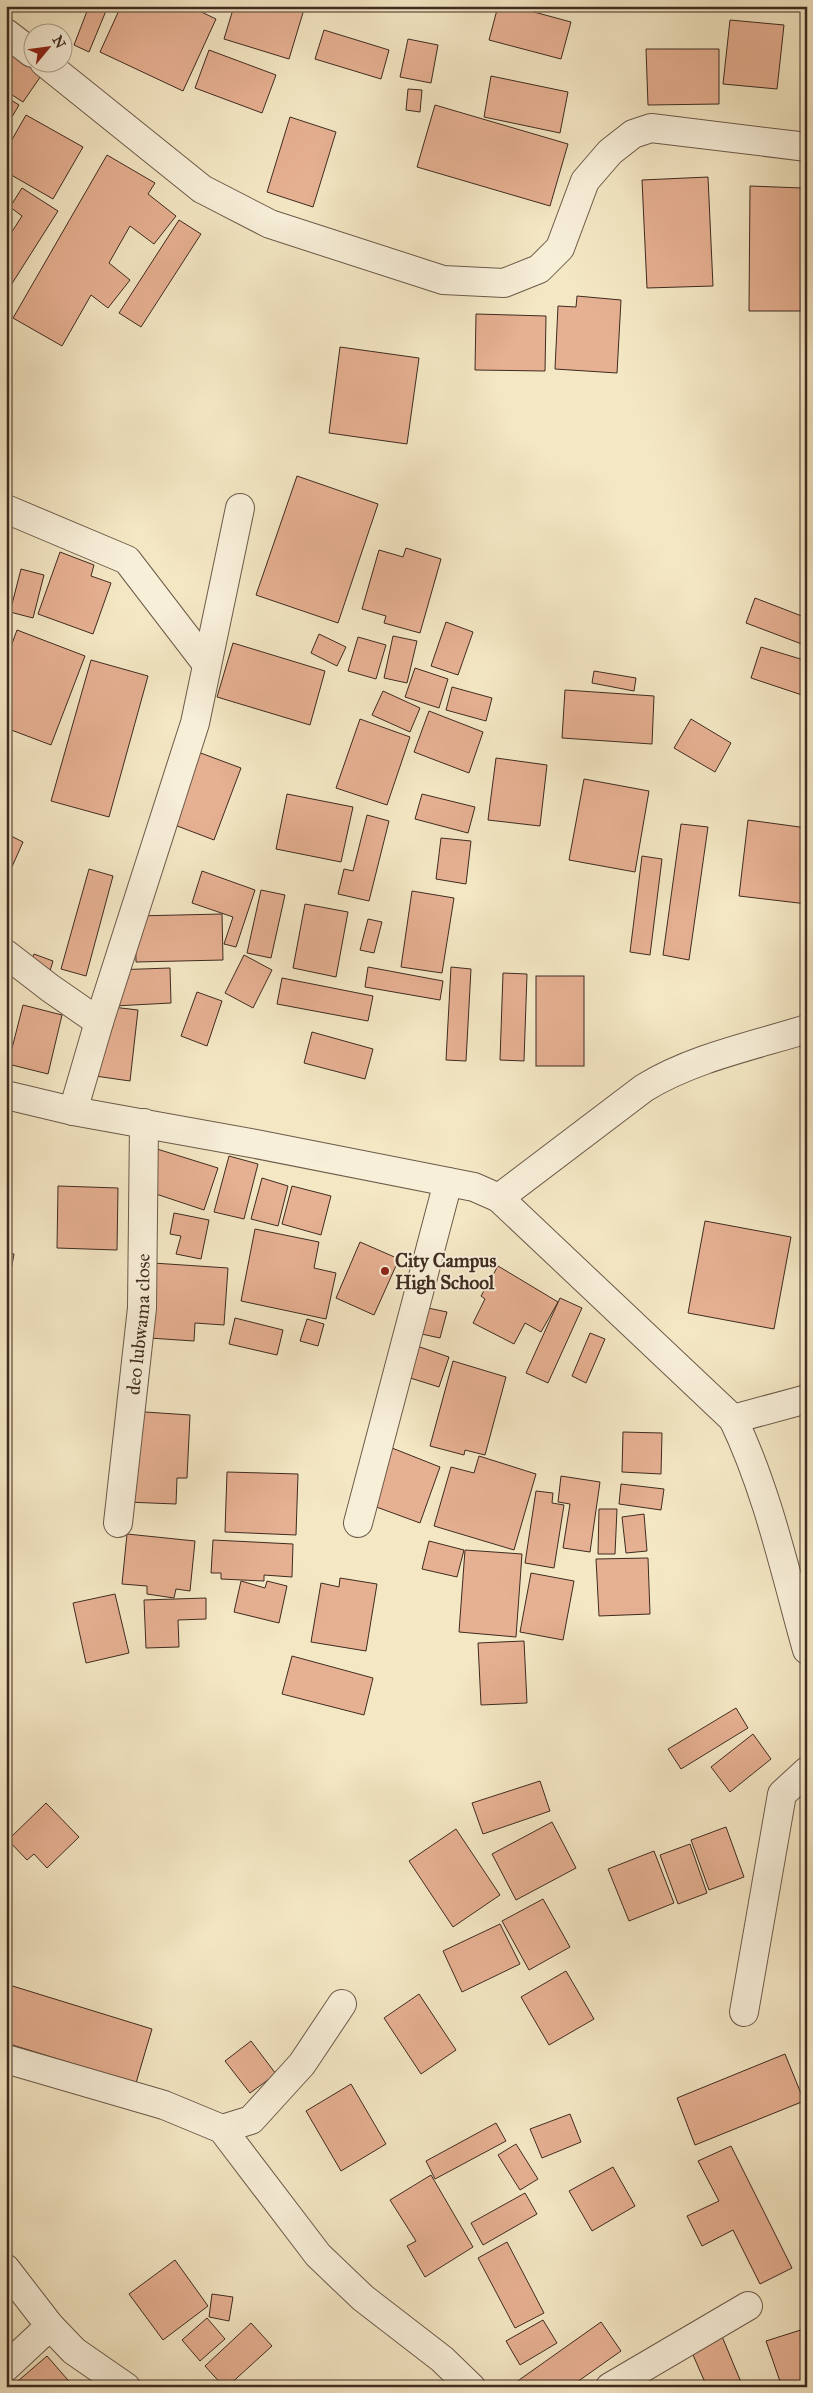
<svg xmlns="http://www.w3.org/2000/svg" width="813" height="2393" viewBox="0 0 813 2393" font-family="'IM FELL Great Primer',serif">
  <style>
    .building { fill: #e6b092; stroke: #3f2b20 }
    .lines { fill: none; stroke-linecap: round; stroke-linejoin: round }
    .minor-casing { stroke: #6c5a49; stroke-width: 30 }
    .minor { stroke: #f8efd9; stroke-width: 28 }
    .poi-dot { fill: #8f2418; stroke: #f8efd9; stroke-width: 2 }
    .labels { text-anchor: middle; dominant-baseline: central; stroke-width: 4; stroke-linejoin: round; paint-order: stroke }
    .poi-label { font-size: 19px; font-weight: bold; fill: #3f2b20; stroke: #f8efd9; text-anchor: start }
    .street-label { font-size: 19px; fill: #3f2b20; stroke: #f8efd9 }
  </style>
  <rect width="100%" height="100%" fill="#f4e7c4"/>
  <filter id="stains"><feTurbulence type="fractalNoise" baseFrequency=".004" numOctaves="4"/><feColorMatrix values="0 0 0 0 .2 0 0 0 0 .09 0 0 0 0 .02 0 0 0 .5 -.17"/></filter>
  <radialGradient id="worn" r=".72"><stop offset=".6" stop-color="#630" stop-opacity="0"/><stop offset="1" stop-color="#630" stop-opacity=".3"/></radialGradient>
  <g class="building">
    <path d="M89,6H108L89,52L74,45Z"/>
    <path d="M121,6H189L216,19L183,91L100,52Z"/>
    <path d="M213,6H229L227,12Z"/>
    <path d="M234,6H305L289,59L224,39Z"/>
    <path d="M498,6H512L571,22L561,59L489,40Z"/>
    <path d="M730,20L784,25L777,89L723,84Z"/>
    <path d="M324,30L389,50L381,79L315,59Z"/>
    <path d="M408,39L438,45L431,83L400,77Z"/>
    <path d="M6,48L43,73L23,102L6,91Z"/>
    <path d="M646,49H719V104L648,105Z"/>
    <path d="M209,50L276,75L262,113L195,88Z"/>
    <path d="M491,76L568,92L560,133L484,117Z"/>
    <path d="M408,89L422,90L420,112L406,110Z"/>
    <path d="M6,97L19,105L6,127Z"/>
    <path d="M435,105L568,144L550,206L417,167Z"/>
    <path d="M26,115L83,147L53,199L6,172V150Z"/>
    <path d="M290,117L336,132L313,207L267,192Z"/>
    <path d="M107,155L155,183L148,194L176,216L154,244L130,226L109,263L130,280L108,308L91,295L62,346L13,318Z"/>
    <path d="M708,177L713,286L647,288L642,180Z"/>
    <path d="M750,186L802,188L801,311H749Z"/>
    <path d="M22,188L58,211L6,293V241L22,216L10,207Z"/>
    <path d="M179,220L201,234L141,327L119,313Z"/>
    <path d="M577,296L621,300L617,373L555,369L558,306L576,307Z"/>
    <path d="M476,314L546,316L545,371L475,370Z"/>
    <path d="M340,347L419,358L407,444L329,433Z"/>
    <path d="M297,476L378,504L338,623L256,595Z"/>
    <path d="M406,548L441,559L420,633L384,623L386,616L362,609L379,550L403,557Z"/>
    <path d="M60,552L94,565L91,576L111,583L93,634L38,614Z"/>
    <path d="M21,569L44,575L33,618L10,612Z"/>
    <path d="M755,598L807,618V646L746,623Z"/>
    <path d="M446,622L473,632L458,675L431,666Z"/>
    <path d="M17,630L85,656L51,745L6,728V660Z"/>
    <path d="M319,634L346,647L337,666L311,653Z"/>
    <path d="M393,636L417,641L407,683L384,678Z"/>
    <path d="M358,637L386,645L376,679L348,671Z"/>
    <path d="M233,643L325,671L310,725L217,697Z"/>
    <path d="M761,647L807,661V679L802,695L751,678Z"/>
    <path d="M91,660L148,676L109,817L51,801Z"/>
    <path d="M415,668L448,679L439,708L405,697Z"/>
    <path d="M594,671L636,678L634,691L592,683Z"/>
    <path d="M452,687L492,698L486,721L446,710Z"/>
    <path d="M565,690L654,696L652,744L562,738Z"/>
    <path d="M383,691L420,708L410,732L372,715Z"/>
    <path d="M429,711L483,732L469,773L414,752Z"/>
    <path d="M360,719L410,737L387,805L336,788Z"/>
    <path d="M691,719L731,743L715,772L674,748Z"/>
    <path d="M198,752L241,768L214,840L172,824Z"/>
    <path d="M496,758L547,765L540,826L488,820Z"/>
    <path d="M584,779L649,791L635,872L569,860Z"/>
    <path d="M287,794L353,807L341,862L276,849Z"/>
    <path d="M422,794L475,807L468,833L415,819Z"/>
    <path d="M367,815L389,821L369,901L338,894L344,869L353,871Z"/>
    <path d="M748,820L807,828V904L739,896Z"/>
    <path d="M681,824L708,827L689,960L663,955Z"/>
    <path d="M11,836L23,842L11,869L6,867V847Z"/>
    <path d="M441,838L471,841L466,884L436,879Z"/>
    <path d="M642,856L662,859L650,955L630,952Z"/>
    <path d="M89,869L113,876L86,976L61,969Z"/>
    <path d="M202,871L255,890L236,947L224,944L233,917L192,903Z"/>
    <path d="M261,890L285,895L271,958L247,953Z"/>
    <path d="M412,891L454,898L442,973L401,967Z"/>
    <path d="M305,904L348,912L336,977L293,968Z"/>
    <path d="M222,914L223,960L136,962L135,916Z"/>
    <path d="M368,919L382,922L374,953L360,950Z"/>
    <path d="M34,954L53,961L50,971L30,964Z"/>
    <path d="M244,955L272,970L253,1008L225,993Z"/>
    <path d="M368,967L443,981L440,1000L365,987Z"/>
    <path d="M451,967L471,969L466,1061L446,1060Z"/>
    <path d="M170,968L171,1003L114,1006L113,970Z"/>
    <path d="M503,973L527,974L524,1061L500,1060Z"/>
    <rect x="536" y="976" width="48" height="90"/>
    <path d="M282,978L373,996L368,1021L277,1004Z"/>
    <path d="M197,992L222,1001L207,1046L181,1036Z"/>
    <path d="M23,1005L62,1015L48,1074L8,1064Z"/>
    <path d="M104,1006L138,1010L130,1081L95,1076Z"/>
    <path d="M312,1032L373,1049L365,1079L304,1063Z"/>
    <path d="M157,1149L218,1168L204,1210L144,1190Z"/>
    <path d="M229,1156L258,1164L244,1219L214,1212Z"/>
    <path d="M262,1178L288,1186L278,1226L251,1219Z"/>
    <path d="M58,1186L118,1188L117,1250L57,1248Z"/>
    <path d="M292,1186L331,1196L321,1235L282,1224Z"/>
    <path d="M174,1213L209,1220L201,1259L176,1254L181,1236L170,1234Z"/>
    <path d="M705,1221L791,1237L774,1329L688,1313Z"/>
    <path d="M255,1229L319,1242L314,1268L336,1273L326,1319L241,1301Z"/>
    <path d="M360,1242L399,1259L374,1315L336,1298Z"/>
    <path d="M6,1252L14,1254L9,1281L6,1280Z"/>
    <path d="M153,1263L228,1268L224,1325L195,1323L194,1341L149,1338Z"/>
    <path d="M498,1266L558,1302L541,1332L525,1323L514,1344L473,1323L485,1299L481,1296Z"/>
    <path d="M560,1298L582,1308L548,1383L526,1373Z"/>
    <path d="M6,1306L9,1307L6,1357Z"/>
    <path d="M423,1307L447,1312L440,1338L417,1333Z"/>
    <path d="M235,1318L283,1330L277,1355L229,1344Z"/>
    <path d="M307,1319L324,1324L318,1346L300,1341Z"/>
    <path d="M590,1333L605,1339L586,1383L572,1376Z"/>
    <path d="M417,1346L449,1357L439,1387L407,1377Z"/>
    <path d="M453,1361L506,1377L485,1455L465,1450L464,1455L430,1446Z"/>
    <path d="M130,1411L190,1415L187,1478H177L176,1504L126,1502Z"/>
    <path d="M623,1432L662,1433L661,1474L622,1472Z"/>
    <path d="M392,1448L440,1467L420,1523L371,1505Z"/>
    <path d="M479,1456L536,1474L514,1550L434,1526L451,1467L474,1473Z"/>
    <path d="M227,1472L298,1474L296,1535L225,1532Z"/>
    <path d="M561,1476L600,1482L590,1552L563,1548L570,1504L558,1502Z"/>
    <path d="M621,1484L664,1489L661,1510L619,1504Z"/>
    <path d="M536,1491L553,1493L552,1503L564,1505L554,1568L525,1563Z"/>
    <path d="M599,1509H617L615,1554H598Z"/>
    <path d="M644,1514L647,1551L626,1553L622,1517Z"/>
    <path d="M127,1534L195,1541L190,1591L176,1589L174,1598L147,1594V1586L122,1584Z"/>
    <path d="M213,1540L293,1544L292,1577L264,1575V1581L221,1579V1573H211Z"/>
    <path d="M429,1541L464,1550L457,1577L422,1569Z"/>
    <path d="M465,1550L522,1554L516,1637L459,1632Z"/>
    <path d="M648,1558L650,1614L599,1616L596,1559Z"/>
    <path d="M531,1573L574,1581L563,1640L520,1632Z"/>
    <path d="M340,1578L377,1584L366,1651L311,1642L321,1583L339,1587Z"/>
    <path d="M241,1581L265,1588L267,1581L287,1586L279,1623L234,1612Z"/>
    <path d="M115,1594L129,1653L86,1663L73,1603Z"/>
    <path d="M206,1598V1619L178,1620L179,1647L146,1648L144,1600Z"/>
    <path d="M524,1641L527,1703L481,1705L478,1643Z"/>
    <path d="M292,1656L373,1678L364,1715L282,1694Z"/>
    <path d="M736,1708L748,1728L681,1769L668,1749Z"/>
    <path d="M753,1734L771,1759L730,1792L711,1767Z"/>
    <path d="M540,1781L550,1811L483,1834L472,1803Z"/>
    <path d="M46,1803L79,1837L47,1868L34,1854L27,1860L8,1840Z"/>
    <path d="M552,1822L576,1868L516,1900L492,1854Z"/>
    <path d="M726,1827L744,1877L709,1890L691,1840Z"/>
    <path d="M456,1829L500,1895L453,1927L409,1861Z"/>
    <path d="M690,1844L707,1893L678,1904L660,1855Z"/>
    <path d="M654,1851L674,1903L629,1921L608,1869Z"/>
    <path d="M543,1899L570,1947L529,1970L502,1921Z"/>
    <path d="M500,1924L520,1964L462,1992L443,1951Z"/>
    <path d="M566,1971L594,2019L549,2045L521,1997Z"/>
    <path d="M6,1984L152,2029L136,2083L6,2043Z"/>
    <path d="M419,1994L456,2050L421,2074L384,2018Z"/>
    <path d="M251,2041L276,2074L250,2093L225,2061Z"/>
    <path d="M785,2054L804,2101L695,2145L677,2098Z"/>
    <path d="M351,2084L386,2144L341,2171L306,2111Z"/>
    <path d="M570,2114L581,2142L542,2158L530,2129Z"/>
    <path d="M496,2123L506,2141L435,2179L426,2161Z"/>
    <path d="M516,2144L538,2179L520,2190L498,2155Z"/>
    <path d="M731,2146L792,2268L760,2284L733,2230L702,2246L687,2216L719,2201L698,2161Z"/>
    <path d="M613,2167L635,2206L592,2231L569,2191Z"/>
    <path d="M431,2175L473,2247L425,2277L407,2246L416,2241L390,2200Z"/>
    <path d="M525,2193L537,2214L483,2245L471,2223Z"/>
    <path d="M507,2242L544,2313L515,2328L478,2258Z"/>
    <path d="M175,2260L208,2306L163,2340L129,2294Z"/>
    <path d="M212,2294L233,2297L229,2321L209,2317Z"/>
    <path d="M207,2318L225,2339L200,2361L182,2340Z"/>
    <path d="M543,2320L557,2343L520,2365L506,2341Z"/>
    <path d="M601,2322L621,2351L570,2387H514L512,2385Z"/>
    <path d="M251,2323L272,2346L227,2387H224L205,2366Z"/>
    <path d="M807,2328V2387H782L766,2341Z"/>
    <path d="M721,2334L743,2387H707L690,2348Z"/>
    <path d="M47,2356L74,2387H11Z"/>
  </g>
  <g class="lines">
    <g class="minor-casing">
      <g id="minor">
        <path d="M6,33L32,53"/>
        <path d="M44,62L202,189L270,224L443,280L504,283L539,269L560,248L585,181L610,152L633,134L651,128L807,147"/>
        <path d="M6,509L127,560L206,663"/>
        <path d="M6,954L50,988L99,1022"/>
        <path d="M6,1095L73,1111L256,1144L474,1187L499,1198L733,1419C768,1492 785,1572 807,1650"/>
        <path d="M73,1111L99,1022L195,723L240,508"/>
        <path d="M499,1198L644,1088C693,1058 752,1046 807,1029"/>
        <path d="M733,1419L807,1399"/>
        <path id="s1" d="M118,1523L142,1308L144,1123"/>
        <path d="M358,1523L448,1182"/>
        <path d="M744,2012L782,1794L807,1771"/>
        <path d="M6,2059L164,2105L222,2129L318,2255L363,2298L442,2359L471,2387"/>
        <path d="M222,2129L251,2120L302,2064L342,2004"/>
        <path d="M6,2269L50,2326L74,2351L126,2387"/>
        <path d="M6,2367L50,2326"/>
        <path d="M610,2387L748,2306"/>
      </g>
    </g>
    <use href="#minor" class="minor"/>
  </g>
  <circle class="poi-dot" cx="385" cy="1271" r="5"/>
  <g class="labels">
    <g class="poi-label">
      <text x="395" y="1260">City Campus<tspan x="395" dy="22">High School</tspan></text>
    </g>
    <g class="street-label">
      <text stroke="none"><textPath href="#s1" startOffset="200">deo lubwama close</textPath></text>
    </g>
  </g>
  <rect width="813" height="2393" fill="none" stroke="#f4e7c4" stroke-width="25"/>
  <rect x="8" y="8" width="798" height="2378" fill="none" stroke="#3f2b20" stroke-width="2.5"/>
  <rect x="12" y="12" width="788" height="2368" fill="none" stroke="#3f2b20"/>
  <g transform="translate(48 48) rotate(61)"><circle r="24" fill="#f8efd9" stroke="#aea18f"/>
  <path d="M0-4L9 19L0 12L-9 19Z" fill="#8f2418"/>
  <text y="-8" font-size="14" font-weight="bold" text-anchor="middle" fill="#3f2b20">N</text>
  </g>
  <rect width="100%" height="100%" filter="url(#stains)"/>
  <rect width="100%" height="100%" fill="url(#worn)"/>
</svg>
